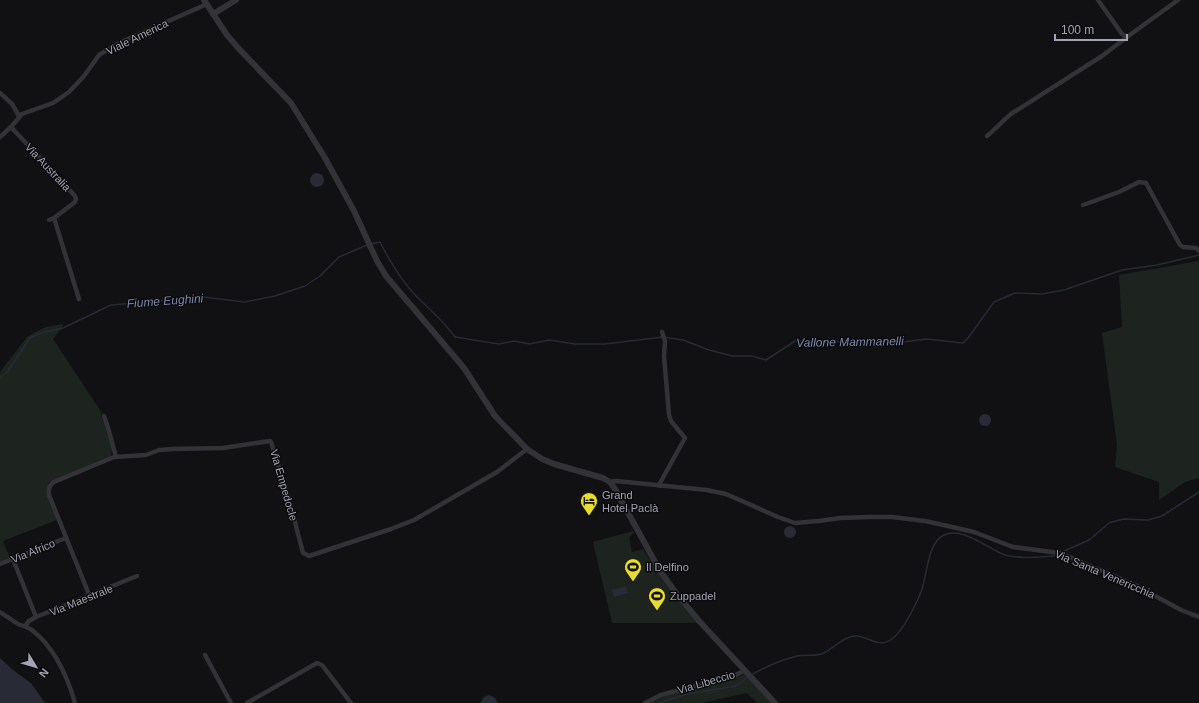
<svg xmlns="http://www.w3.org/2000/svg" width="1199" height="703" viewBox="0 0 1199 703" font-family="Arial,sans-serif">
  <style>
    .green { fill: #1d241f }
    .water { fill: #282b35 }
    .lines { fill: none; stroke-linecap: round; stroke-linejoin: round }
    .stream { stroke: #282b35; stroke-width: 1.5 }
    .minor { stroke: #323237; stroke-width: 4.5 }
    .tertiary { stroke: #323237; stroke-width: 6 }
    .labels { text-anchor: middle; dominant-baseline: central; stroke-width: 3; stroke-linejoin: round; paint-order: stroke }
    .street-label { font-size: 11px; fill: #a2a3b2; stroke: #0c0b0d }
    .poi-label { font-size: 11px; fill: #a2a3b2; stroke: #0c0b0d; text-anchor: start }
    .water-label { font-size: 12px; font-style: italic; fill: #7a87ac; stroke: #0c0b0d }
  </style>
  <rect width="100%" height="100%" fill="#111012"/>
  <g class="green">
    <path d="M1199,261V478L1185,482L1159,500V482L1115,467L1117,445L1102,333L1122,327L1119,275Z"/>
    <path d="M63,324V326L53,339L102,413L101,415L112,447L111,456L49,483L47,491L57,520L3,541L10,558L0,562V372L27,337L37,331L46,327Z"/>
    <path d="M633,531L634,532L629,538L632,552L643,549C659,576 676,600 697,623H612L593,542Z"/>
    <path d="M745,674L772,703H757L747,693L701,703H649L663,697L738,677Z"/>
  </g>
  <g class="water">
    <circle cx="317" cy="180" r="7"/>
    <circle cx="985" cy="420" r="6"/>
    <circle cx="790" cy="532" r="6"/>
    <path d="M626,586L628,593L614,597L612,590Z"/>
    <path d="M0,658L13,670L31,683L45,703H0Z"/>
    <path d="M489,695L494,697L498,703H480L484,697Z"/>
  </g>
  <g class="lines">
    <g class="stream">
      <path d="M370,244L380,242C390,262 401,280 416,296C429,309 444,321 455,337L499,344L514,341L530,344L549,340L575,344H605L663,337L683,340L709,350L732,356H752L766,360L795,341L820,340L863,344L895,343L926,339L963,343L968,338L994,302L1015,293L1042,294L1064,290L1122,270L1157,265L1199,255"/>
      <path d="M0,378L8,371L30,338L41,333L63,328L111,305L203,297L245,302L275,296L305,286L320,276L339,257L367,245"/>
      <path d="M1062,552L1089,540L1109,523L1123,519L1148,520L1162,516L1199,492"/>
      <path d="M753,674C767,666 781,660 797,656C805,654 817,657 824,653C834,648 844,636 856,636C869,636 879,650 893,638C903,631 918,601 922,589C927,574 928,542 944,535C963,526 988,549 1005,555C1021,559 1037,557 1054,556L1057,554"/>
      <path d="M658,703L687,694L736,686L748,677"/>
    </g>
    <g class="minor">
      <path d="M1098,0L1122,34L1127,37L1178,0"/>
      <path d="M0,93L12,104L19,116"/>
      <path d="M11,127L75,196L76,199L75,202L54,218L49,220"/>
      <path d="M987,136C996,129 1002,121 1011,114L1102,56L1127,37"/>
      <path d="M0,137L11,127L22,114L53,103L69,92L84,76L99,55L119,43L207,4"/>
      <path d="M1083,205L1119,192L1139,182L1146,183L1180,245L1183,247L1196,248L1199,251"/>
      <path d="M54,218L79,299"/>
      <path d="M104,416L109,431L116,457"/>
      <path d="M610,482L616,481L707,490L726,494L778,517L795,523L819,521L840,518L869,517H892L925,521L948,526L974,532L1013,547L1060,553L1135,585L1181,610L1199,617"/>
      <path d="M660,486V483L685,438L671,421L669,415L664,356L665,341L662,332"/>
      <path d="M13,559L36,617"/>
      <path d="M0,564L66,538"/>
      <path d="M90,597L49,495C48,489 49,485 54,482L114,457L146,455L159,450L173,449L223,448L270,441L271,442L289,499L303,553L309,556L391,529L414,520L497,472L527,449"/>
      <path d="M0,612C6,616 12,620 18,624C23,626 27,627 32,630C55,648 67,675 75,703"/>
      <path d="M25,626L29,621L36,617L137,576"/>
      <path d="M205,655L231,703"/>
      <path d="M247,703L317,663L322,665L351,703"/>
      <path d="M645,703L661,695L734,676L745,670"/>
    </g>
    <g class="tertiary">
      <path d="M204,0L227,35L240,50L291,103L325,158L354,211L377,261L386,276L464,368L495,416L527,449L542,459L554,464L603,478L610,482L615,489L660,571L679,597L700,622L775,703"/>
      <path d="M213,14L236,0"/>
    </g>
  </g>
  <defs>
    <g id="hotel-pin" transform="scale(0.9)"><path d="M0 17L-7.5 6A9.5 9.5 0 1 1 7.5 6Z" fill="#e8dc32" stroke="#0c0b0d"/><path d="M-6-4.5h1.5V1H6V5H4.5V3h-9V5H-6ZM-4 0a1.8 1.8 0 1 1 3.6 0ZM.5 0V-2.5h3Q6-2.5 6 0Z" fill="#111"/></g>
    <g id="stadium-pin" transform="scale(0.9)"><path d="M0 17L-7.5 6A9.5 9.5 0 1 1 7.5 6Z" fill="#e8dc32" stroke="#0c0b0d"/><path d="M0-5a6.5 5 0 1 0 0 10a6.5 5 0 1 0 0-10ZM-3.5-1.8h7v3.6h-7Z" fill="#111"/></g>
  </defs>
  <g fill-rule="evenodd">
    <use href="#hotel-pin" x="589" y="501"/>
    <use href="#stadium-pin" x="633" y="567"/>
    <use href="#stadium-pin" x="657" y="596"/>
  </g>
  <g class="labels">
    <g class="street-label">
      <text transform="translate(137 37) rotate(-26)">Viale America</text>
      <text transform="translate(48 167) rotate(47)">Via Australia</text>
      <text transform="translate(284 485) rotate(74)">Via Empedocle</text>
      <text transform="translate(33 551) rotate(-22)">Via Africo</text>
      <text transform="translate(1105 574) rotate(23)">Via Santa Venericchia</text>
      <text transform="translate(81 600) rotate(-22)">Via Maestrale</text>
      <text transform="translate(706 682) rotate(-16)">Via Libeccio</text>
    </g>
    <g class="poi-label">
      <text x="602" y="495">Grand<tspan x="602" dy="13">Hotel Paclà</tspan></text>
      <text x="646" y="567">Il Delfino</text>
      <text x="670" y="596">Zuppadel</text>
    </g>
    <g class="water-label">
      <text transform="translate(165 301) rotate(-4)">Fiume Eughini</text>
      <text transform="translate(850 342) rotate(-1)">Vallone Mammanelli</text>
    </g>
  </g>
  <g transform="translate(36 667) rotate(128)" stroke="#0c0b0d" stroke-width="3" paint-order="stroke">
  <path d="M0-3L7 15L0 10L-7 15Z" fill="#a2a3b2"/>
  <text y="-6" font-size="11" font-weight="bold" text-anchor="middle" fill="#a2a3b2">N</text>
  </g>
  <path d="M1055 34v6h72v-6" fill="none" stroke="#a2a3b2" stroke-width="2"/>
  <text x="1061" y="34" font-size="12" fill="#a2a3b2" stroke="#0c0b0d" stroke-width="3" paint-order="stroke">100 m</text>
</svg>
